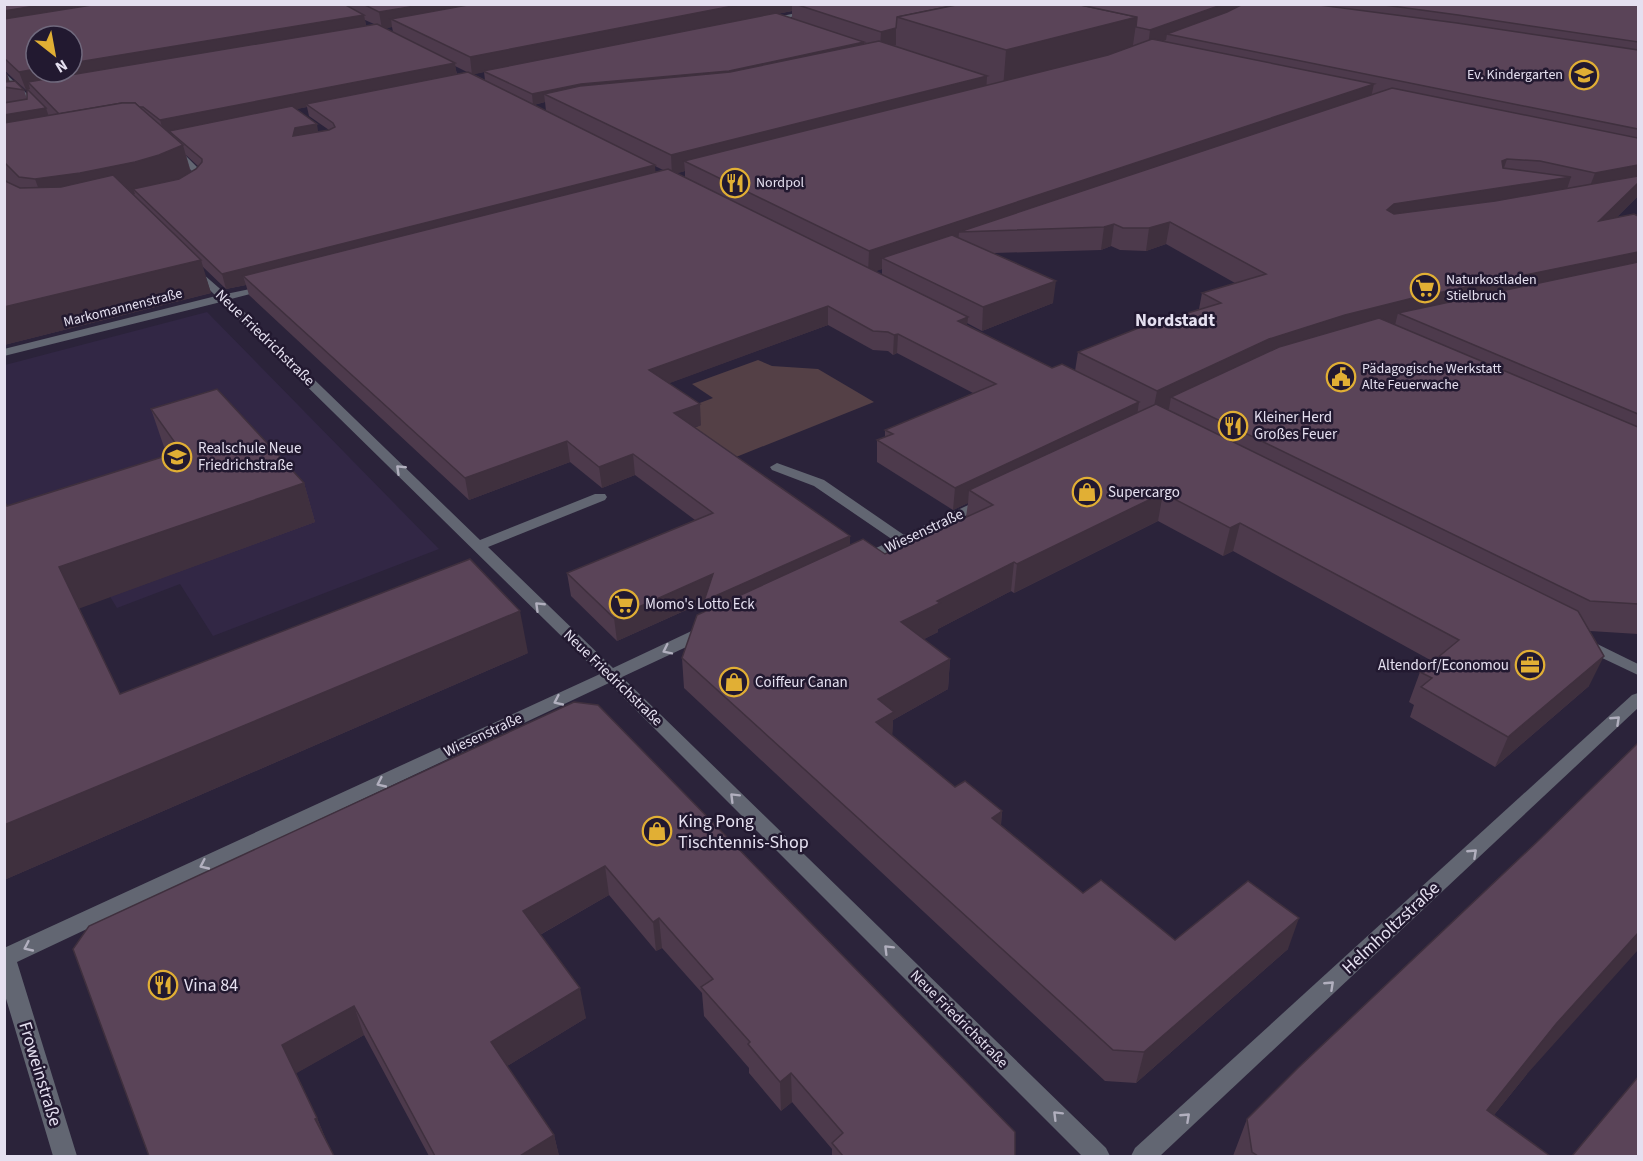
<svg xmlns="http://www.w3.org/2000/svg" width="1643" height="1161" viewBox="0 0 1643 1161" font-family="'Source Sans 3',sans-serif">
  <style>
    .built { fill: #322745 }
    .green { fill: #544046 }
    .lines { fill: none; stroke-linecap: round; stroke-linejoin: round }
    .minor { fill: #626672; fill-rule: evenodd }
    .wall { fill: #4d3a4c; fill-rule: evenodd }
    .shaded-wall { fill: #3f303e }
    .building { fill: #5a4458; stroke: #3f303e; stroke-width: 1.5 }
    .oneway { stroke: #b1afbe }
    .labels { text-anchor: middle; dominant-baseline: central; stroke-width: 5; stroke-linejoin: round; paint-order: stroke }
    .far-poi-label { font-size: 14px; fill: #e5e0f0; stroke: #221930; text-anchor: start }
    .far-street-label { font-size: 14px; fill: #e5e0f0; stroke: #221930 }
    .street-label { font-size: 15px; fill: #e5e0f0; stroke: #221930 }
    .poi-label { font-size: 15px; fill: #e5e0f0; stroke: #221930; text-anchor: start }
    .far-district-label { font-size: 18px; font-weight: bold; fill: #e5e0f0; stroke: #221930 }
    .near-poi-label { font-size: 18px; fill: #e5e0f0; stroke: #221930; text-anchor: start }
    .near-street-label { font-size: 18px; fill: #e5e0f0; stroke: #221930 }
  </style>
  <rect width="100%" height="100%" fill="#2b233a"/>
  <path class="built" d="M207,312L439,549L213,636L180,584L117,608L103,585L5,620V365Z"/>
  <path class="green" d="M758,360L772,366L818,369L874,402L736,457L679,434L701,425L681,410L713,398L692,384Z"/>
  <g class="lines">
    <g class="minor">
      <path d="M837,4H852L767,22L764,20Z"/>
      <path d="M4,72L44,110V114H38L4,79Z"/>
      <path d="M171,147H177L204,174L195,185L188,183L195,174L171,151Z"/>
      <path d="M195,267L226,294L270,285V289L231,299L480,540L595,494H605L607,497L605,500L488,547L613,668L700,627H712L714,631L712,635L622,677L1106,1148L1110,1156H1082L609,683L17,962L77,1156H53L4,992V948L600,674L221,302L4,356V349L216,296L191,272L190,270Z"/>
      <path d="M777,463L824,480L904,535L979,500L984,499L991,503L909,544L864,563L859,562L857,559L859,556L893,540L814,486L772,470L770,467Z"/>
      <path d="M1585,638L1638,664V675L1579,647L1577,643Z"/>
      <path d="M1638,693V708L1160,1156H1131L1135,1148L1632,695Z"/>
    </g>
  </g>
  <g class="wall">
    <path d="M4,4H1240V6L1243,4H1638V196L1617,217L1638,216V634L1590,631L1589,686L1495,767L1410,717L1414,705L1409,702L1420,672L1432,661L1233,551L1223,556L1158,521L1014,593L1011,591L938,629V632L924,639L950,659L948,689L893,720L892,735L955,787L1002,811L1001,825L1083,893L1175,940L1288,949L1136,1083L1105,1081L684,688L682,658L705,611L704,602L617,641L571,596L567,573L695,520L635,475L602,488L570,462L469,500L249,295L246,285L226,289L202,266L211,293L4,345V71L7,74L10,82L24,90L27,99V89L26,90L4,70ZM792,11V19L777,14ZM365,20L374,24L366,26ZM392,27L393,32L386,28ZM455,66L467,72L457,74ZM484,72L485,80L473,74ZM545,102L546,111L534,105ZM307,107L309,116L329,130L318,132L296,109ZM186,155L198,166L196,169L191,172ZM655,166L663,170L655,172ZM685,171V178L677,173ZM1166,244L1235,283L1202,293L1199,309L1078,352L1075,371L1052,368L967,325V323L982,331L1053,303L994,253L1101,250L1111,246L1120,250L1146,251ZM882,269V275L875,271ZM828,325L873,350L888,351L893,355L897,353L973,393L885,430V437L877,440V462L953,510L968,503L966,517L885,554L850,545L694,427L701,425L669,383Z"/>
    <path d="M151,409L304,483L315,522L79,608L120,694L528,653L4,880V501L7,506L170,455L164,447Z"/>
    <path d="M574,702L1015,1156H832V1149L792,1102L781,1111L749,1073V1068L704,1016L702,993L662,948L656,951L609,895L540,935L586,1018L507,1066L554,1135L559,1156H429L364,1035L296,1073L317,1118L329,1147L149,1156Z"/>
    <path d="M1527,1074L1494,1115L1550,1156H1233L1247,1119Z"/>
  </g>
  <g class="shaded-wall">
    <path d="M46,4H155L4,28V11Z"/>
    <path d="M427,4H521L391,19L392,27L382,29L379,12Z"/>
    <path d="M743,4H792V11L486,72L483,71L484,72L472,75L470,57Z"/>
    <path d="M1224,4H1240L1239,11L1167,34L1166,40L1148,47L1150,30Z"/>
    <path d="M364,15L367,31L28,82L30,89L26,90L19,72L36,69V72H72V63Z"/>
    <path d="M1137,17L1132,52L1003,89L1006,50Z"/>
    <path d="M896,28V45L880,49L881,32Z"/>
    <path d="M864,42V52L582,95L544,94L545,102L533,105L532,94L581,84Z"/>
    <path d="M455,63L457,77L306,104L307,107L173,134L169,131L170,134L165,136L160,120Z"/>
    <path d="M4,74H7L12,88L4,87Z"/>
    <path d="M987,76L986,94L684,161L685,171L672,175L671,155Z"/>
    <path d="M1374,84L1370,102L959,232L958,243L882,258V269L868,274L869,251Z"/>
    <path d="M46,108L55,136L4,145V115Z"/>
    <path d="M317,124L319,137L293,136L295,128Z"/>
    <path d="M183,145L191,174L168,185L133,189L135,194L91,203L46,209L35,179Z"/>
    <path d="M1507,159L1500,180L1502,161Z"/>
    <path d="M655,165L656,178L243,276L246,285L226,289L222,274Z"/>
    <path d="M1638,165V196L1591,243L1587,194L1595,173Z"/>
    <path d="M1571,177L1564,198L1381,232L1387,210L1394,204Z"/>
    <path d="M1170,222L1166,244L1146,251L1149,228Z"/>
    <path d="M1114,224L1111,246L1101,250L1104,227Z"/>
    <path d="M1638,252V273L1398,313L1395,325L1171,397L1169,409L1152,416L1157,391L1269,339L1345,315L1413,298Z"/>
    <path d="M201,260L211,293L4,345V307Z"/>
    <path d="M1056,281L1053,303L982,331L983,307Z"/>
    <path d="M828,306V325L651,390L649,370Z"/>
    <path d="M968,317L966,337L958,321Z"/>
    <path d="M898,334L897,353L893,355L894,335Z"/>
    <path d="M1139,402L1136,423L969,490L968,503L953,510L955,488Z"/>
    <path d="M700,404L701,425L676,434L674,413Z"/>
    <path d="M567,441L570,462L469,500L465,478Z"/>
    <path d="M633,454L635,475L602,488L599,467Z"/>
    <path d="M304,483L315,522L78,609L59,567Z"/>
    <path d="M1163,493L1158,521L1014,593L1017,564Z"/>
    <path d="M1240,523L1233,551L1223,556L1230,528Z"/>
    <path d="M850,536V558L706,624L704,602L617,641L614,618L713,574Z"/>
    <path d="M1014,562L1011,591L938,629V632L899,652L901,622L937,601Z"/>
    <path d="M520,611L528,653L4,880V825Z"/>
    <path d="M1604,656L1589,686L1495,767L1508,737Z"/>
    <path d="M950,659L948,689L893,720L892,742L876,722L878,699Z"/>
    <path d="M1002,811L999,842L992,818Z"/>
    <path d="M605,866L609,895L529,941L523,911Z"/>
    <path d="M659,918L662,948L656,951L653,922Z"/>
    <path d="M1299,918L1288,949L1136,1083L1144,1052Z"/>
    <path d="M1638,933V950L1527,1074L1461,1156L1487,1110L1556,1024Z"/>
    <path d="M580,988L586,1018L499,1071L491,1042Z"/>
    <path d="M354,1006L364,1035L295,1074L282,1045Z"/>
    <path d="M791,1073L792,1102L781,1111L780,1082Z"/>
    <path d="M317,1118L329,1147L315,1119Z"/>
    <path d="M554,1135L559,1156H520Z"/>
  </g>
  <g class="building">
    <path d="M4,4H46L4,11Z"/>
    <path d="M98,4H344L364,15L72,63V36H36V69L19,72L4,58V19Z"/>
    <path d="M363,4H427L379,12Z"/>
    <path d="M473,4H743L470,57L391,19Z"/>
    <path d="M795,4H961L897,17L896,28L881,32Z"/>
    <path d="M961,4H1076L1137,17L1006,50L897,17Z"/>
    <path d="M1076,4H1224L1150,30L1136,27L1137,17Z"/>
    <path d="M1243,4H1312L1457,23L1638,50V129L1167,34L1227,12Z"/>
    <path d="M1377,4H1638V42L1458,15Z"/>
    <path d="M776,13L864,42L729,71L581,84L532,94L483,71Z"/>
    <path d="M377,24L455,63L160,120L143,107H139L135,103H122L59,114L28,82Z"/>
    <path d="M1152,39L1374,84L869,251L684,161L1108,55Z"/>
    <path d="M879,41L987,76L671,155L544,94L580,86L730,72Z"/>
    <path d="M468,72L655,165L222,274L133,189L179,179L196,169L202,162V159L169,131L292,106L317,124L295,128L293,136L329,130L335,127L333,123L306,104Z"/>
    <path d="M15,81L24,90L4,87V82Z"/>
    <path d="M1392,88L1638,138V165L1595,173L1540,161L1507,159L1502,161L1503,168L1571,177L1394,204L1387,210L1394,214L1495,201L1638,176V183L1599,221L1634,214L1638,216V252L1413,298L1345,315L1269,339L1157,391L1078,352L1141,327L1221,303L1202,293L1266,274L1170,222L1149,228H1123L1114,224L1104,227L959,232Z"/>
    <path d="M27,89L46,108L4,115V103L27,99Z"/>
    <path d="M122,103H135L183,145L159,155L135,162L80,173L35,179L19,177L4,162V123Z"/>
    <path d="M668,169L968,317L958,321L1052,368L1062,364L1139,402L955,488L877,440L893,434L885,430L996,384L898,334L894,335L888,332L873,331L828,306L649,370L700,404L674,413L850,536L704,601L713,574L614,618L567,573L713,513L633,454L599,467L567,441L465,478L243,276Z"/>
    <path d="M113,175L201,260L4,307V179L7,182L20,188L61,187Z"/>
    <path d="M952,235L1056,281L983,307L882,258Z"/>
    <path d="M1638,262V414L1398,313Z"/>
    <path d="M1379,318L1638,427V604L1590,601L1171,397L1279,347Z"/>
    <path d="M217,389L304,483L59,567L120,694L470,559L520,611L4,825V501L7,506L181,451L151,409Z"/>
    <path d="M1156,404L1578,611L1604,656L1508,737L1421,687L1432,678L1420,672L1459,640L1240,523L1230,528L1163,493L1017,564L1014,562L937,601L940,603L901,622L950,659L878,699L894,712L876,722L955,787L965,781L1002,811L992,818L1083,893L1101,880L1175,940L1248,881L1299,918L1144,1052L1113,1050L682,658L697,615L863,539L885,554L993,505L969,490Z"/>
    <path d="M574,702L598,705L1015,1132V1156H843L832,1143L843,1133L791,1073L780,1082L748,1044L750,1042L701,987L713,979L659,918L653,922L605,866L523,911L580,988L491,1042L554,1135L520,1156H435L354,1006L282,1045L317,1118L315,1119L334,1156H149L73,949L89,926Z"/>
    <path d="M1638,743V933L1556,1024L1487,1110L1550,1156H1258L1252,1152L1247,1119L1298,1068L1539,840Z"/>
    <path d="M1638,1077V1156H1572Z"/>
  </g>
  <defs><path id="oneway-chevron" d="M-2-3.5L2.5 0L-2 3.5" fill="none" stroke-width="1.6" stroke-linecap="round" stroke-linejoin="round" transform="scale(1.5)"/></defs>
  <g class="oneway">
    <use href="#oneway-chevron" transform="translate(400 469) rotate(-136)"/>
    <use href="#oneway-chevron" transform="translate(539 606) rotate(-136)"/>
    <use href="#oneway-chevron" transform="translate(667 650) rotate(154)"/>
    <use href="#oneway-chevron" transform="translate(558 701) rotate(155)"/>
    <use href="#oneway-chevron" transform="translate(1616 720) rotate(-43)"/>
    <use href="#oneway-chevron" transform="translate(381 783) rotate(155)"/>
    <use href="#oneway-chevron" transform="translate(734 797) rotate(-135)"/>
    <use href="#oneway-chevron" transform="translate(1473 853) rotate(-43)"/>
    <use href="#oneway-chevron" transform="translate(204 865) rotate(155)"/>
    <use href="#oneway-chevron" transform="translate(28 947) rotate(155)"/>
    <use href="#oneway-chevron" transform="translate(888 949) rotate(-135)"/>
    <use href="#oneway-chevron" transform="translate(1330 985) rotate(-43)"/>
    <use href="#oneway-chevron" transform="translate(1057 1115) rotate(-135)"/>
    <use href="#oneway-chevron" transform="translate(1186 1117) rotate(-43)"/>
  </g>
  <defs>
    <g id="school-ring" transform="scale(1.5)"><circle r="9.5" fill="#221930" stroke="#e1af34" stroke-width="1.5"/><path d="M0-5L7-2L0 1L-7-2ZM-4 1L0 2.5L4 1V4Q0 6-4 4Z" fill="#e1af34"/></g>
    <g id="restaurant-ring" transform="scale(1.5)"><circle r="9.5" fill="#221930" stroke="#e1af34" stroke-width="1.5"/><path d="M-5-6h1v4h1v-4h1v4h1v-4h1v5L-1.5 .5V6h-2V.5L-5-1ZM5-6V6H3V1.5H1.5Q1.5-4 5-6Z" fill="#e1af34"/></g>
    <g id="supermarket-ring" transform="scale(1.5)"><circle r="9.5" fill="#221930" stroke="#e1af34" stroke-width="1.5"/><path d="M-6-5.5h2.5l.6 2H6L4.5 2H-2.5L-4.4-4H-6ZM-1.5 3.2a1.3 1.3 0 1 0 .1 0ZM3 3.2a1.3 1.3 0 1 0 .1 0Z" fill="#e1af34"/></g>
    <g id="civic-ring" transform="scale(1.5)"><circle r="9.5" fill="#221930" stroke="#e1af34" stroke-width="1.5"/><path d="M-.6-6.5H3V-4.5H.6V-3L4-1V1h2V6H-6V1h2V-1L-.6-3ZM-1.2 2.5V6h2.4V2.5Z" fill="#e1af34"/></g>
    <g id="shop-ring" transform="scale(1.5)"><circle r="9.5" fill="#221930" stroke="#e1af34" stroke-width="1.5"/><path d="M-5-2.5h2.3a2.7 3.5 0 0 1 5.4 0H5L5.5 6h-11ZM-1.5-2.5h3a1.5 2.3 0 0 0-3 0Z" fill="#e1af34"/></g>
    <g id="office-ring" transform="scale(1.5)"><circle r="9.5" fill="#221930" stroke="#e1af34" stroke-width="1.5"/><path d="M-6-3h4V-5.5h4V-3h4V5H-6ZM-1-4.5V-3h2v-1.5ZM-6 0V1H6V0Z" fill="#e1af34"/></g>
  </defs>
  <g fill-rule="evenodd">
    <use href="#school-ring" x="1584" y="75"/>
    <use href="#restaurant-ring" x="735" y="183"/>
    <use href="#supermarket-ring" x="1425" y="288"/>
    <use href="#civic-ring" x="1341" y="377"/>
    <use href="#restaurant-ring" x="1233" y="426"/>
    <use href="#school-ring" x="177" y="457"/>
    <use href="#shop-ring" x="1087" y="492"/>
    <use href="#supermarket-ring" x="624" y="604"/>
    <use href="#office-ring" x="1530" y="665"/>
    <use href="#shop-ring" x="734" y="682"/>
    <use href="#shop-ring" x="657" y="831"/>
    <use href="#restaurant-ring" x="163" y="985"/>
  </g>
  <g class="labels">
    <g class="far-poi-label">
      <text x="1563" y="75" text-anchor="end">Ev. Kindergarten</text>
      <text x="756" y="183">Nordpol</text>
      <text x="1446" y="280">Naturkostladen<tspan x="1446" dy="16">Stielbruch</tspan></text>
      <text x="1362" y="369">Pädagogische Werkstatt<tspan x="1362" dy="16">Alte Feuerwache</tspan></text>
    </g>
    <g class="far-street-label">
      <text transform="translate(123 308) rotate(-14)">Markomannenstraße</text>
    </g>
    <g class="street-label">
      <text transform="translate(265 338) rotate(44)">Neue Friedrichstraße</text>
      <text transform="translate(924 531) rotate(-25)">Wiesenstraße</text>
      <text transform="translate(613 678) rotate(44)">Neue Friedrichstraße</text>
      <text transform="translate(483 735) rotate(-25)">Wiesenstraße</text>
      <text transform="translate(959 1019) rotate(45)">Neue Friedrichstraße</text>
    </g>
    <g class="poi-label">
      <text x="1254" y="417">Kleiner Herd<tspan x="1254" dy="17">Großes Feuer</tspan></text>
      <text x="198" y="448">Realschule Neue<tspan x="198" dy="17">Friedrichstraße</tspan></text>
      <text x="1108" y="492">Supercargo</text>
      <text x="645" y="604">Momo's Lotto Eck</text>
      <text x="1509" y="665" text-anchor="end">Altendorf/Economou</text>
      <text x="755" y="682">Coiffeur Canan</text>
    </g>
    <g class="far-district-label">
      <text x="1175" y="320">Nordstadt</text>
    </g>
    <g class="near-poi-label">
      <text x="678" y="821">King Pong<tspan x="678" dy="21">Tischtennis-Shop</tspan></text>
      <text x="184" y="985">Vina 84</text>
    </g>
    <g class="near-street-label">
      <text transform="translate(1391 928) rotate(-43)">Helmholtzstraße</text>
      <text transform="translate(40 1074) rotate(73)">Froweinstraße</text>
    </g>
  </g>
  <rect width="1643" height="1161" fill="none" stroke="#e5e0f0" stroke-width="12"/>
  <g transform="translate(54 54) rotate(149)"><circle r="28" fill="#221930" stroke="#70697d" stroke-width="1.5"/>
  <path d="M0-4.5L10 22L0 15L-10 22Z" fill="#e1af34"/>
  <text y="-9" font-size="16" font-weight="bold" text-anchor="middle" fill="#e5e0f0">N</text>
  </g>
</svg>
